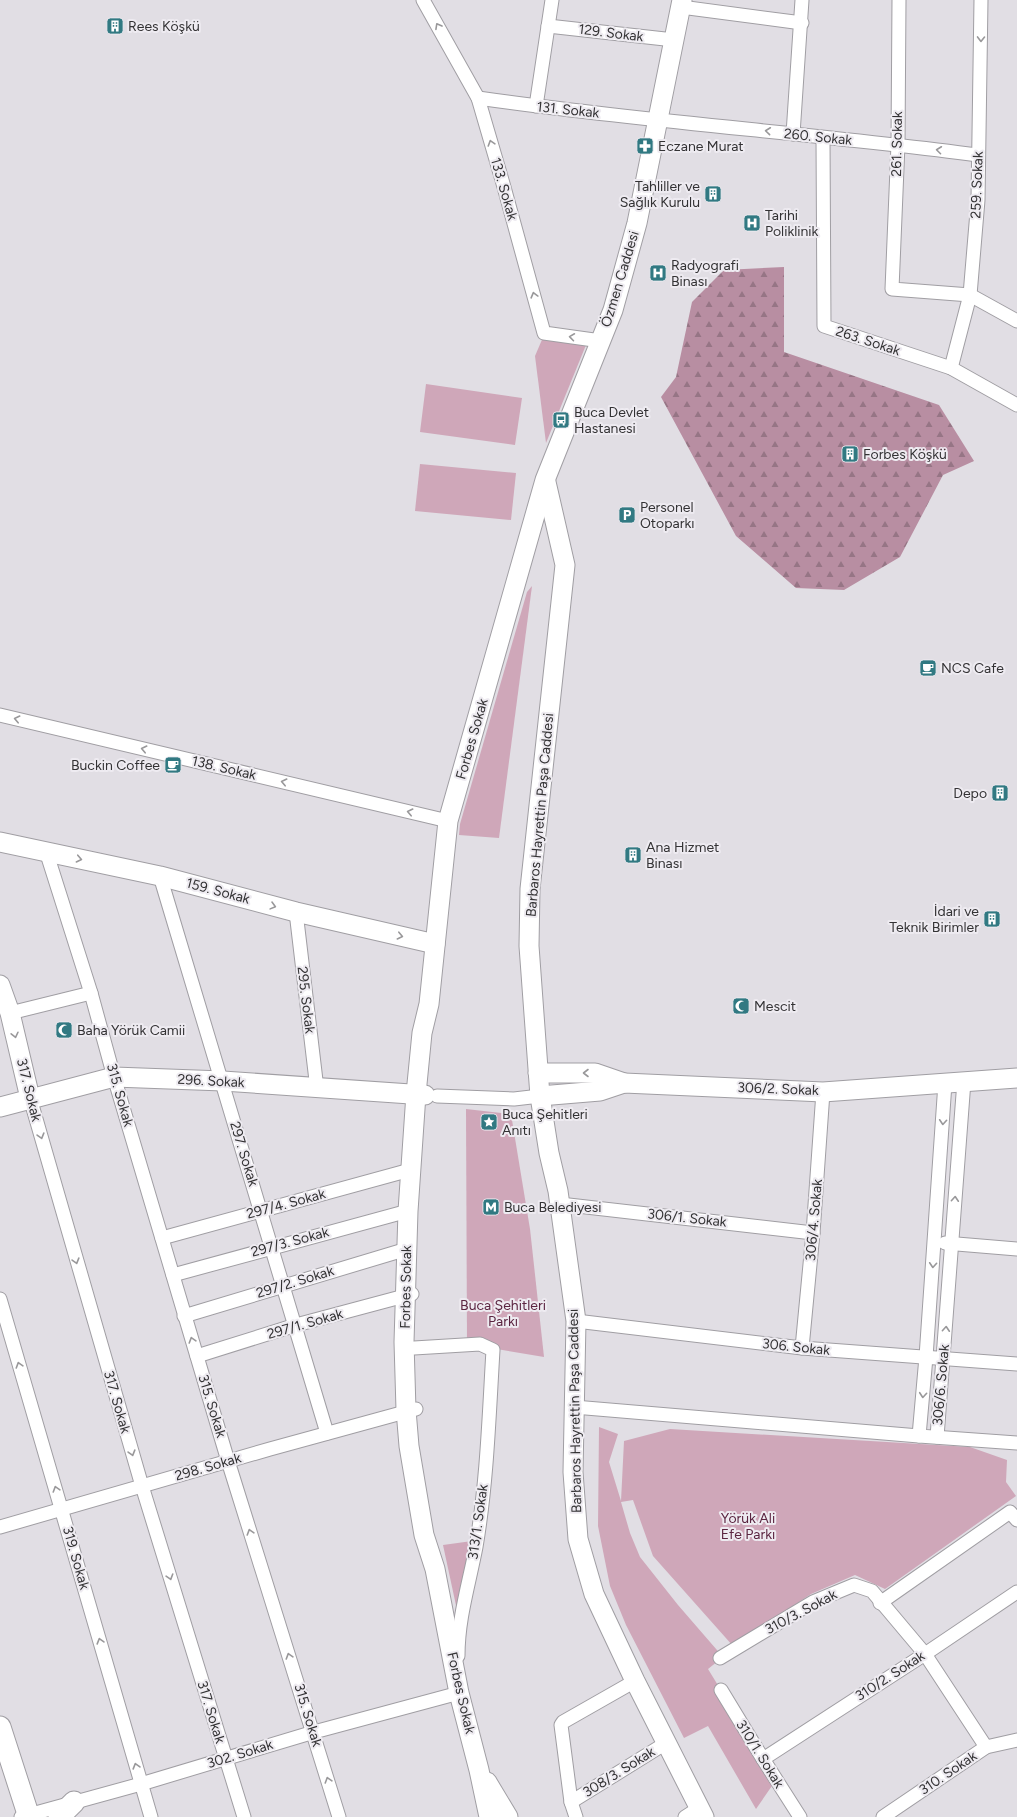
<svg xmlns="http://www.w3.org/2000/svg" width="1017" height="1817" viewBox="0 0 1017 1817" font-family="Figtree,sans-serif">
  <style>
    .forest { fill: url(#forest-firs) }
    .park { fill: #cfa7b9 }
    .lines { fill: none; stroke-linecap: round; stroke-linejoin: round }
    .street-casing { stroke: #a09ea3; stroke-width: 15 }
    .secondary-casing { stroke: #a09ea3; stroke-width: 21 }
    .primary-casing { stroke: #a09ea3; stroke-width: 23 }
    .street { stroke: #fff; stroke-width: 13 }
    .secondary { stroke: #fff; stroke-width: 19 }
    .primary { stroke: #fff; stroke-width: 21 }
    .oneway { stroke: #99989a }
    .labels { text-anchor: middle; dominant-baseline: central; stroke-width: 4; stroke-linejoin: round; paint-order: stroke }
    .poi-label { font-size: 14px; fill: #333234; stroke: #eeebf1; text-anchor: start }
    .street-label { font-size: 14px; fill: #333234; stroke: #eeebf1 }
    .park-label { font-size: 14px; fill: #5b2541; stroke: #eeebf1 }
  </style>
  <defs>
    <pattern id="forest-firs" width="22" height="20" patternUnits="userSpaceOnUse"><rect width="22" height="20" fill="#b88ea2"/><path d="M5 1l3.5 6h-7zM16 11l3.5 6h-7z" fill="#967585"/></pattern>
  </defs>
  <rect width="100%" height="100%" fill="#e1dee4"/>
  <path class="forest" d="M784,267V352L939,405L974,461L943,475L900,557L844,590L796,588L736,536L661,397L676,377L692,302L724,270Z"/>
  <g class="park">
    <path d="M544,335L586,345L546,443L535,356Z"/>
    <path d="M426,384L522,398L515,445L420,432Z"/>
    <path d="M420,464L516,473L511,520L415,511Z"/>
    <path d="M532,586L499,838L459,835L460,824L527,592Z"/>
    <path d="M466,1109L511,1114L530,1229L544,1357L467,1344Z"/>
    <path d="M599,1427L618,1434L609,1462L621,1501L624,1441L670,1429L970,1447L1007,1460L1006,1482L1016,1496L885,1589L855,1575L811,1594L733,1646L653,1556L633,1500L621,1502L630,1533L640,1557L678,1605L723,1657L708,1669L776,1780L756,1809L708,1726L684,1738L626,1625L610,1586L598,1526Z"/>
    <path d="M472,1541L457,1610L443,1545Z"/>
  </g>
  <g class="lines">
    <g class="street-casing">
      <g id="street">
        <path d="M423,0L478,98L504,187L544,333L601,341"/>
        <path d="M899,0L898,144L892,289L970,295L1017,321"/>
        <path d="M681,7L802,23"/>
        <path d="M548,26L674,40"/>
        <path d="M478,98C644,122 812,133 978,155"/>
        <path d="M536,106L552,0"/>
        <path d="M793,134L802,0"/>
        <path d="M823,138L824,326L951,368L1017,405"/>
        <path d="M951,368L970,295L978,200L981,0"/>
        <path d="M0,715L448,821"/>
        <path d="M46,851L91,993L114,1077L228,1461L339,1817"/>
        <path d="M160,876L327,1433"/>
        <path d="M296,912L317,1089"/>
        <path d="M10,1013L91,993"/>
        <path d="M945,1083L926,1357L919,1436L1017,1443"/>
        <path d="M437,1096L514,1099L540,1096"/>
        <path d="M30,1098L142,1486L244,1817"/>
        <path d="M560,1204L813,1233"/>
        <path d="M162,1238L410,1170"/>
        <path d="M945,1243L1017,1249"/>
        <path d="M173,1275L408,1211"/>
        <path d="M0,1299L151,1817"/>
        <path d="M184,1316L407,1249"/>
        <path d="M576,1321L802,1348L1017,1364"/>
        <path d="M414,1348L480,1344L493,1350C489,1416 487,1482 476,1547C469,1584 458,1618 458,1656"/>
        <path d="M802,1348L813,1233L823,1092"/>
        <path d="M197,1356L296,1325L412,1294"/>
        <path d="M574,1407L919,1436"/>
        <path d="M937,1437L964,1081"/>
        <path d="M0,1527L270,1449L416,1409"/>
        <path d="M880,1603L1010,1512L1017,1520"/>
        <path d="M720,1658L813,1602L854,1585L872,1591L925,1654L986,1747"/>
        <path d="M721,1690L763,1759L800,1817"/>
        <path d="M763,1759L925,1654L1017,1592"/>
        <path d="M571,1802L666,1743"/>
        <path d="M21,1817L141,1784L314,1732L459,1693L458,1685"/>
        <path d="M576,1817L571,1802L561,1725L563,1722L635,1681"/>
        <path d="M685,1817L699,1808"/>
        <path d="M883,1817L986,1747L1017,1740"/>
      </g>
    </g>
    <g class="secondary-casing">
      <g id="secondary">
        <path d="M546,482L565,565L530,889L529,946L540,1096L549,1153L558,1191L576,1321L573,1472L578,1539L594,1594L635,1681L704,1817"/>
        <path d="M0,842L160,876L296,912L435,944"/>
        <path d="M0,985L10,1013L30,1098"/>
        <path d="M538,1073H595L624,1083"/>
        <path d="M540,1096L600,1091L624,1083L823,1092L1017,1078"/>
        <path d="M0,1107L114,1077L223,1081L425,1095"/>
        <path d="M487,1782L508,1817"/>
        <path d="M489,1817L479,1770L459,1693L435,1569L424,1535L409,1446L406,1410L404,1342L408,1211L416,1094L422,1033L429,1004L448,821L545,480L613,310L637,223L682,0"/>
      </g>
    </g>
    <g class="primary-casing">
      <g id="primary">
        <path d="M0,1727L29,1817"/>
        <path d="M59,1817L74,1802"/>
      </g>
    </g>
    <use href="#street" class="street"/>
    <use href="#secondary" class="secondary"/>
    <use href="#primary" class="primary"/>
  </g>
  <defs><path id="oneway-chevron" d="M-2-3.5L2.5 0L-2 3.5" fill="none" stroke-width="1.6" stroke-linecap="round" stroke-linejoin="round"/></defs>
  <g class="oneway">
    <use href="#oneway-chevron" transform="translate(438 26) rotate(-119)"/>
    <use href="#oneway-chevron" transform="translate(981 39) rotate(91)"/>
    <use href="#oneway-chevron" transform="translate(768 131) rotate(-174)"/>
    <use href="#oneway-chevron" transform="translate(491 143) rotate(-107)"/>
    <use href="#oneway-chevron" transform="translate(939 150) rotate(-173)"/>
    <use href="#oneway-chevron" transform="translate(534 295) rotate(-105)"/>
    <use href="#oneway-chevron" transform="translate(572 337) rotate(-172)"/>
    <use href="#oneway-chevron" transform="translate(17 719) rotate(-167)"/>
    <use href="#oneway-chevron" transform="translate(144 749) rotate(-167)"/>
    <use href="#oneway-chevron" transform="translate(284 782) rotate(-167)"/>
    <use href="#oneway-chevron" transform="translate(410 812) rotate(-167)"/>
    <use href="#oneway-chevron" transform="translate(79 859) rotate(12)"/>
    <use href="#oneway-chevron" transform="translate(273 906) rotate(15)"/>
    <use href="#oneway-chevron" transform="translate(400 936) rotate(13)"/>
    <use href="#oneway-chevron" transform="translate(15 1035) rotate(77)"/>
    <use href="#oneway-chevron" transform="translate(586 1073) rotate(-180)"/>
    <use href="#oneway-chevron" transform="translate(943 1122) rotate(94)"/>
    <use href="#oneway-chevron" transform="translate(41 1136) rotate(74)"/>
    <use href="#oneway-chevron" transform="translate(955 1199) rotate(-86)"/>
    <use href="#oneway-chevron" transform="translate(76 1261) rotate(74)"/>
    <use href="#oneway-chevron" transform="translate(933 1265) rotate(94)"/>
    <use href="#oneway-chevron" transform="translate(946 1329) rotate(-86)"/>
    <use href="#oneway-chevron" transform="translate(192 1340) rotate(-107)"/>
    <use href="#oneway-chevron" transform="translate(19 1365) rotate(-107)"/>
    <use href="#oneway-chevron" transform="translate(923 1395) rotate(95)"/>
    <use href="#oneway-chevron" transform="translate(132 1453) rotate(74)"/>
    <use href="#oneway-chevron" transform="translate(56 1489) rotate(-107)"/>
    <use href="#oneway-chevron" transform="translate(250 1532) rotate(-107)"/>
    <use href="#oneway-chevron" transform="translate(170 1577) rotate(73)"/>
    <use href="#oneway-chevron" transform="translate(100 1641) rotate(-106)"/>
    <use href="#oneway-chevron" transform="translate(289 1656) rotate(-107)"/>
    <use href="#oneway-chevron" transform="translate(136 1766) rotate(-106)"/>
    <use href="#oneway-chevron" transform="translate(328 1780) rotate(-107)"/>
  </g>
  <defs>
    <g id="building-square" transform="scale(0.9)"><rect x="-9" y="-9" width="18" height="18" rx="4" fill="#317982" stroke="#eeebf1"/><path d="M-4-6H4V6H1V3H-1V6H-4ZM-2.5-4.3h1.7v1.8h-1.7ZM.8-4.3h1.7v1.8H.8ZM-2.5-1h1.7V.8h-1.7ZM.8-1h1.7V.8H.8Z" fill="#fff"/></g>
    <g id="pharmacy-square" transform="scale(0.9)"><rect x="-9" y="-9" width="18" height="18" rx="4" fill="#317982" stroke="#eeebf1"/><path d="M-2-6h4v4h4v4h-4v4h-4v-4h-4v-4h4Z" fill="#fff"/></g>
    <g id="hospital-square" transform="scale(0.9)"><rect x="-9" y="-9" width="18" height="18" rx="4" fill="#317982" stroke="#eeebf1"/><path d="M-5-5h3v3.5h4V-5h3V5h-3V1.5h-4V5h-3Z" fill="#fff"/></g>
    <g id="bus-square" transform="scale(0.9)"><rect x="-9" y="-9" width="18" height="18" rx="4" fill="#317982" stroke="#eeebf1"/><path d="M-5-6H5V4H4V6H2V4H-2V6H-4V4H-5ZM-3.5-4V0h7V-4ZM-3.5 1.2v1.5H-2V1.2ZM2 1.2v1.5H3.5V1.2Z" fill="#fff"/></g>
    <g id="parking-square" transform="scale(0.9)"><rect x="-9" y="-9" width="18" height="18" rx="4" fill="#317982" stroke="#eeebf1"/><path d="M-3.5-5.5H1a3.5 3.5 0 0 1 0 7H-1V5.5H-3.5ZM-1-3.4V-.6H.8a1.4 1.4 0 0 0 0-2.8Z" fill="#fff"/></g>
    <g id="cafe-square" transform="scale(0.9)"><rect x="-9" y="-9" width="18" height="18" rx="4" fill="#317982" stroke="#eeebf1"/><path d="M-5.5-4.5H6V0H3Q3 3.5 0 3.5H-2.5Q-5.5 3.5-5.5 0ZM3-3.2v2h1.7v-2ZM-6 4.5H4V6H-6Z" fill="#fff"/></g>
    <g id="mosque-square" transform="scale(0.9)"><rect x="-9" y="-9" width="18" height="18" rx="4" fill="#317982" stroke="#eeebf1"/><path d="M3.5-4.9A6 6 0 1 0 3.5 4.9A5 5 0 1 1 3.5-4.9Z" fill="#fff"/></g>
    <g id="sight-square" transform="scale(0.9)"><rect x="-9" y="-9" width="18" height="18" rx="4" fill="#317982" stroke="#eeebf1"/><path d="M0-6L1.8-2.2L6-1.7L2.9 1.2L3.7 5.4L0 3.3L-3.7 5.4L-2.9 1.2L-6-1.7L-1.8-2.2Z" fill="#fff"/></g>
    <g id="metro-square" transform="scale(0.9)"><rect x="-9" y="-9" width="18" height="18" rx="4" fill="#317982" stroke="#eeebf1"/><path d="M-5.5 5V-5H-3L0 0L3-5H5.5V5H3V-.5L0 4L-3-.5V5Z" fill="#fff"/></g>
  </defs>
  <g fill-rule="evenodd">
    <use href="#building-square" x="115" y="26"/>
    <use href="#pharmacy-square" x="645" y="146"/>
    <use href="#building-square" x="713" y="194"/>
    <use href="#hospital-square" x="752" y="223"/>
    <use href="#hospital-square" x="658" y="273"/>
    <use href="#bus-square" x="561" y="420"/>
    <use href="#building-square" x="850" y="454"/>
    <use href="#parking-square" x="627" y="515"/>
    <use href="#cafe-square" x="928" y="668"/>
    <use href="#cafe-square" x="173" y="765"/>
    <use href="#building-square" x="1000" y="793"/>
    <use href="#building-square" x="633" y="855"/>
    <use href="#building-square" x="992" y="919"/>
    <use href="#mosque-square" x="741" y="1006"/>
    <use href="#mosque-square" x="64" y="1030"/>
    <use href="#sight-square" x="489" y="1122"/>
    <use href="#metro-square" x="491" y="1207"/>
  </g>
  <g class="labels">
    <g class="poi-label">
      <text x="128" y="26">Rees Köşkü</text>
      <text x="658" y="146">Eczane Murat</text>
      <text x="700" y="186" text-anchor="end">Tahliller ve<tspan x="700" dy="16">Sağlık Kurulu</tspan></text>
      <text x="765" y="215">Tarihi<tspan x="765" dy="16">Poliklinik</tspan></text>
      <text x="671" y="265">Radyografi<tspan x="671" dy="16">Binası</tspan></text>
      <text x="574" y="412">Buca Devlet<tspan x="574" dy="16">Hastanesi</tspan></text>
      <text x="863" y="454">Forbes Köşkü</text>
      <text x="640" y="507">Personel<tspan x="640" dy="16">Otoparkı</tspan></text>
      <text x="941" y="668">NCS Cafe</text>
      <text x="160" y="765" text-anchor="end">Buckin Coffee</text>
      <text x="987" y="793" text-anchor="end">Depo</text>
      <text x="646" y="847">Ana Hizmet<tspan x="646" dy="16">Binası</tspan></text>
      <text x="979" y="911" text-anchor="end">İdari ve<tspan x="979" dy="16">Teknik Birimler</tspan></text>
      <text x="754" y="1006">Mescit</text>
      <text x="77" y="1030">Baha Yörük Camii</text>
      <text x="502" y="1114">Buca Şehitleri<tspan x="502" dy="16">Anıtı</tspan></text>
      <text x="504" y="1207">Buca Belediyesi</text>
    </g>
    <g class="street-label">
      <text transform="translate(611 33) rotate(7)">129. Sokak</text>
      <text transform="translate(568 110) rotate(6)">131. Sokak</text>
      <text transform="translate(818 137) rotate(6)">260. Sokak</text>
      <text transform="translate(897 144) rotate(-89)">261. Sokak</text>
      <text transform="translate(977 185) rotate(-88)">259. Sokak</text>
      <text transform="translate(504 189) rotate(74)">133. Sokak</text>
      <text transform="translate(620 279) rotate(-73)">Özmen Caddesi</text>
      <text transform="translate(868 341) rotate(18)">263. Sokak</text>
      <text transform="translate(472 739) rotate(-74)">Forbes Sokak</text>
      <text transform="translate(224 768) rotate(13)">138. Sokak</text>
      <text transform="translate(540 815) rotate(-85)">Barbaros Hayrettin Paşa Caddesi</text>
      <text transform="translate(218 891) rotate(15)">159. Sokak</text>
      <text transform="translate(306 1000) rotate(83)">295. Sokak</text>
      <text transform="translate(211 1081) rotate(3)">296. Sokak</text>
      <text transform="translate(778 1089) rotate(2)">306/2. Sokak</text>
      <text transform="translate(29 1090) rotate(76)">317. Sokak</text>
      <text transform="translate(120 1095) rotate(74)">315. Sokak</text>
      <text transform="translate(244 1154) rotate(73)">297. Sokak</text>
      <text transform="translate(286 1204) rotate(-15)">297/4. Sokak</text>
      <text transform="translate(687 1218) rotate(6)">306/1. Sokak</text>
      <text transform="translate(814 1220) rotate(-85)">306/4. Sokak</text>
      <text transform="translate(290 1242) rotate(-15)">297/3. Sokak</text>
      <text transform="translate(295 1282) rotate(-17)">297/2. Sokak</text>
      <text transform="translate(406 1287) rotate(-89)">Forbes Sokak</text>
      <text transform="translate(305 1324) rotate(-16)">297/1. Sokak</text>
      <text transform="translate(796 1347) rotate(6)">306. Sokak</text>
      <text transform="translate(941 1385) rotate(-85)">306/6. Sokak</text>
      <text transform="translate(117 1402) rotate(74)">317. Sokak</text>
      <text transform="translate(212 1406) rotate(73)">315. Sokak</text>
      <text transform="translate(575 1411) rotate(-91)">Barbaros Hayrettin Paşa Caddesi</text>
      <text transform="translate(208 1467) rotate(-16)">298. Sokak</text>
      <text transform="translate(478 1522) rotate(-82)">313/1. Sokak</text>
      <text transform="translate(76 1558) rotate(74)">319. Sokak</text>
      <text transform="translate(801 1612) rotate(-28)">310/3. Sokak</text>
      <text transform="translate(890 1676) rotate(-33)">310/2. Sokak</text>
      <text transform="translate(461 1693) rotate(77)">Forbes Sokak</text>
      <text transform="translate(211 1712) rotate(73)">317. Sokak</text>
      <text transform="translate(308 1715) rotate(73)">315. Sokak</text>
      <text transform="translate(240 1754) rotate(-17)">302. Sokak</text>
      <text transform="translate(760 1754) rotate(58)">310/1. Sokak</text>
      <text transform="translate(619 1772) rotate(-32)">308/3. Sokak</text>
      <text transform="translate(948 1773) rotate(-34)">310. Sokak</text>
    </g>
    <g class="park-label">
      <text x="503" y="1305">Buca Şehitleri<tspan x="503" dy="16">Parkı</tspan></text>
      <text x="748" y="1518">Yörük Ali<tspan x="748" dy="16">Efe Parkı</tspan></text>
    </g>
  </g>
</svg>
